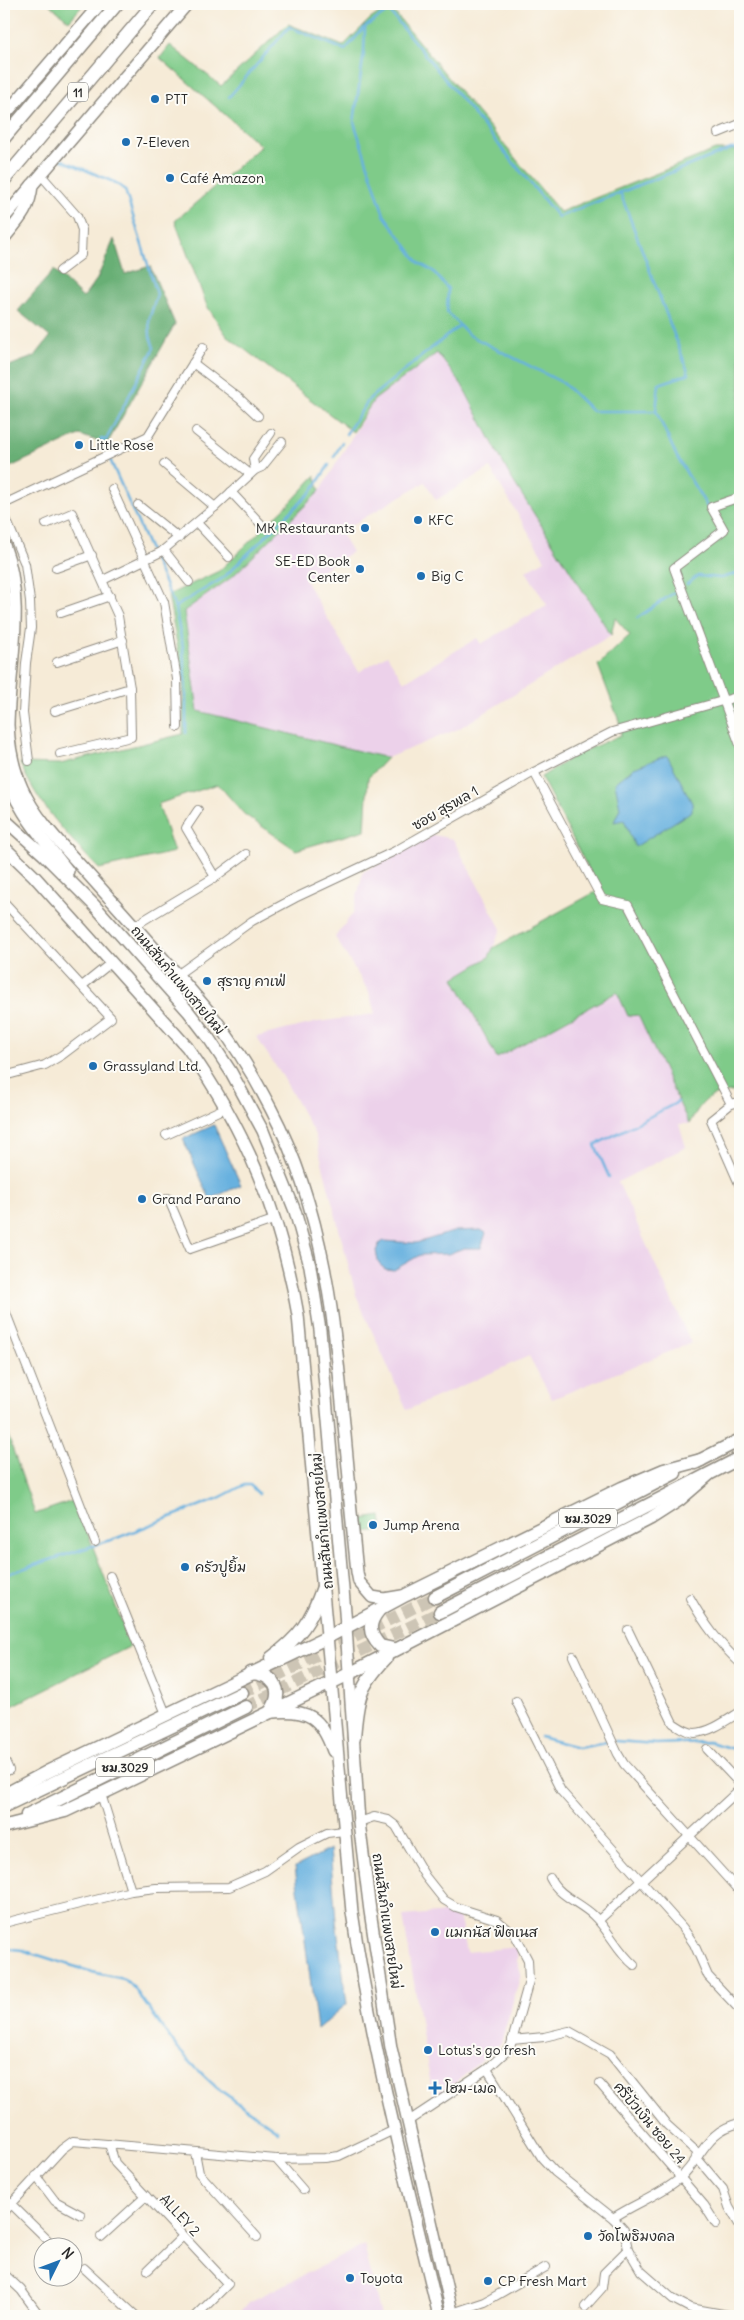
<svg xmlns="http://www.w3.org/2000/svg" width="744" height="2320" viewBox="0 0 744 2320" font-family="Delius,'Playpen Sans Thai',sans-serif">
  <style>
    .built { fill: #ecd1ea; fill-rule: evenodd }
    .green { fill: #7fcb89; stroke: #557b5a }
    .forest { fill: #67af75; stroke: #496d50 }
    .water { fill: #67b1df; stroke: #496e85 }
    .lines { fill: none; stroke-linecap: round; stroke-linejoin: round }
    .stream { stroke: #67b1df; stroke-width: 2.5 }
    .primary-tunnel { stroke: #cdc5b5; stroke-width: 12; stroke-dasharray: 12 6; stroke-linecap: butt }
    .minor-casing { stroke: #908b81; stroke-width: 10 }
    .secondary-casing { stroke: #908b81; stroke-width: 14 }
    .primary-casing { stroke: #908b81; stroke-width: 15 }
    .trunk-casing { stroke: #908b81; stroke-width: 15 }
    .minor { stroke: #fff; stroke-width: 8 }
    .secondary { stroke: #fff; stroke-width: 11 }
    .primary { stroke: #fff; stroke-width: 12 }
    .trunk { stroke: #fff; stroke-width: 12 }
    .poi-dot { fill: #1f6fb2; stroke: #fdfcf7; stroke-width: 2 }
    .labels { text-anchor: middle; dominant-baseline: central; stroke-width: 4; stroke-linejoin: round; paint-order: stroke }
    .shield { fill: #fdfcf7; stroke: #6a6a68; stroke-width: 1 }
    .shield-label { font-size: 12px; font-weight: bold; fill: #2b2b2b }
    .poi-label { font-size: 14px; fill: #2b2b2b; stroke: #fdfcf7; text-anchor: start }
    .street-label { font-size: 14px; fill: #2b2b2b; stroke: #fdfcf7 }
  </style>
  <rect width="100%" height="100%" fill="#fdfcf7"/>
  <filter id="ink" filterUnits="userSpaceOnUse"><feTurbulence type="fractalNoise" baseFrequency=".02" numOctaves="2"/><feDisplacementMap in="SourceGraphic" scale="10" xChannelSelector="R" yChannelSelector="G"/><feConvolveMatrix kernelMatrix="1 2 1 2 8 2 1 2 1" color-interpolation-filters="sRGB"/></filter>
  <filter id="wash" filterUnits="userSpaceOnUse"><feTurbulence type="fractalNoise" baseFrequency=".0096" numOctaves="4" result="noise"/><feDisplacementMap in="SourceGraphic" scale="20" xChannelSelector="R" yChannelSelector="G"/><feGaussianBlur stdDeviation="1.12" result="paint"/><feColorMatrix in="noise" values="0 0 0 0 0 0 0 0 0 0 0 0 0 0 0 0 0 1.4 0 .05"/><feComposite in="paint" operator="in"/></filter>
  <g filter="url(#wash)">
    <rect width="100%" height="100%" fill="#f6ebd7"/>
    <g class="built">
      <path d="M437,353L462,385L510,476L611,635L458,729L387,758L198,712L184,611L232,577L320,491L374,400ZM490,468L545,560L526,571L547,605L481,644L477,638L404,682L387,655L359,672L305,580L352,552L340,532L425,482L436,500Z"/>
      <path d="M433,835L453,839L501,929L489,957L497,1058L617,992L628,1016L638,1015L689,1124H679L686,1147L618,1182L691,1343L552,1399L529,1356L407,1410L356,1295L315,1135L283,1077L256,1037L318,1022L375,1014L369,992L335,937L353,913L363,872Z"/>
      <path d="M458,1911L467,1952L518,1947L517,1961L521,1974L501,2043L451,2087L433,2099L403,1916Z"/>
      <path d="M364,2245L381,2316H237L249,2302Z"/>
    </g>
    <g class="green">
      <path d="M49,4H84L69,21Z"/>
      <path d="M389,6L560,212L715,150H740V434L735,436L740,452V1091C709,1094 705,1096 689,1124L638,1015L628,1016L617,992L497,1058L454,978L489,957L493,948L599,890L541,777L577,754L621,735L619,721L598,665L630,635L615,618L611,635L510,476L462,385L437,353L374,400L353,432L227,336L207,306L175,221L261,146L160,58L170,45L221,86L288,24L343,46L369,20Z"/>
      <path d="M315,476L320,491L232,577L184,611L198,711L387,758L368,778L365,830L296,850L244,814L218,784L158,804L174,852L99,869C68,836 38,805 20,763L60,764L183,734V677L168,595L219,571L292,501Z"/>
      <path d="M4,1424L35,1514L75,1500L131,1646L6,1709L4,1704Z"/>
      <path d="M381,1516L383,1531L364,1533L362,1519Z"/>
    </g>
    <path class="forest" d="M114,239L125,274L150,266L175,324L107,444L79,435L4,470V368L35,356L50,337L18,311L54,270L83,298L97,279Z"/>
    <g class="water">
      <path d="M667,755L692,803V811L635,847L624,820L614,822L620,808L615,783L634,768Z"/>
      <path d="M214,1125L241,1185L210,1199L183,1139Z"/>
      <path d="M481,1230L486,1233L481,1248H464L448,1254L420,1255L394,1270L385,1269L379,1264L376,1251L379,1244L384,1241L416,1243L456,1231Z"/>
      <path d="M330,1849L336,1920L347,2004L317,2029L295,1867Z"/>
    </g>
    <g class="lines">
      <g class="stream">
        <path d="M389,11L558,217L731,149L740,148"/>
        <path d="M365,27L364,52L354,122L384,215L419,263L433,271L448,289L447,312L469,335L563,383L592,411H656L677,457L709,510"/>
        <path d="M229,97L289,27L345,50L365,27L399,4"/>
        <path d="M60,159L116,183L125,190L157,294L149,320L150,336L154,348L106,440L101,439L175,607L183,648L186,692V733"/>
        <path d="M620,192L689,374L659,384L656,411"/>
        <path d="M346,434L370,398L459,326"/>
        <path d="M334,457L342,442"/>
        <path d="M687,584L698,576L721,578L740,573"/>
        <path d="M175,607L223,578L312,491L329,465"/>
        <path d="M637,618L675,592"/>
        <path d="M609,1177L595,1145L678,1102"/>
        <path d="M4,1575L117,1538L219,1498L244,1485H250L259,1494"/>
        <path d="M540,1737L578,1747L606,1742"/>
        <path d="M616,1741L656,1744L709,1742L740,1751"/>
        <path d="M4,1948L22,1950L92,1972L124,1979L134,1988L178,2049L198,2070L217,2088L278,2131"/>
      </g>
    </g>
  </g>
  <g filter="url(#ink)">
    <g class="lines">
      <g class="primary-tunnel">
        <path d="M242,1693L435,1597"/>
        <path d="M246,1707L440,1612"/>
      </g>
      <g class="minor-casing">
        <g id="minor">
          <path d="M718,133L740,124"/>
          <path d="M41,175L77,216L82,230L81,255L60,271"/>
          <path d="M193,363L240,399L258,416"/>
          <path d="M196,431L250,474"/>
          <path d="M164,464L215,507"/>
          <path d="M255,470L253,459L271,433"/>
          <path d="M112,489L164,602L177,679L178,727"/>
          <path d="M231,492L261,524"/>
          <path d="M740,497L711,507L724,530L674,568L740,745"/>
          <path d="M4,504L148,436L203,347"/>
          <path d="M138,505L179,538"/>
          <path d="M4,514L25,564L30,601L31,628L26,663L23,713L29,761"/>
          <path d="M197,523L229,557"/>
          <path d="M46,524L72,513L118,616L130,688L131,737L60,754"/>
          <path d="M164,550L189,582"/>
          <path d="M56,568L92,555"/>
          <path d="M103,580L161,552L215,507L255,470L262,467L282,442"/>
          <path d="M61,613L110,596"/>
          <path d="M57,662L123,640"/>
          <path d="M55,711L130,688"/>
          <path d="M534,772L602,899L628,905L731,1104"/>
          <path d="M198,810L186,828L215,877"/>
          <path d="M4,902L111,1018L62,1055L45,1065L4,1076"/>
          <path d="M134,926L215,877L246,854"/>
          <path d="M177,975L252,921L295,898L395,851L534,772L612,732L740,696"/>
          <path d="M82,986L112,962"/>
          <path d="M740,1102L731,1104L711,1120L740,1186"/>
          <path d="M166,1135L227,1107"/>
          <path d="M168,1198L190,1249L276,1219"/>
          <path d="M4,1308L95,1542"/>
          <path d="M110,1576L166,1714"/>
          <path d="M690,1598C705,1625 718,1642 740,1663"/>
          <path d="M628,1630L673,1723C679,1727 687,1733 695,1733C711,1732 727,1720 740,1712"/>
          <path d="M573,1656L618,1754L624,1764L740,1892"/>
          <path d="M516,1701L561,1791L683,1928L694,1944L708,1976L740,2010"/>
          <path d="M707,1749L740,1784"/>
          <path d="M4,1759L9,1770L4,1772"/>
          <path d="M101,1794L131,1891"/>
          <path d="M359,1822L374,1817L388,1820L396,1826L425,1876L444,1900L456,1907L497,1920L515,1935L528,1960L529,1981L510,2048L487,2069L407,2122"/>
          <path d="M550,1878C559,1896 579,1902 593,1915C609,1930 617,1951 634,1965"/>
          <path d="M599,1920L740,1789"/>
          <path d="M4,1923L131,1891L156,1888L229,1887L265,1871L299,1847L327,1833L344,1831"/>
          <path d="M512,2040L544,2037L569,2031L610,2054L667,2125L699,2154"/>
          <path d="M487,2069L542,2158L555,2172L613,2218L624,2230L628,2249L641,2271L673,2299L690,2308L734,2316"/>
          <path d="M600,2084L704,2205L716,2224"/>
          <path d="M109,2144L115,2163L228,2284L196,2316"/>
          <path d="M195,2152L199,2173L257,2237"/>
          <path d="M696,2157L723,2189L729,2207L740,2226"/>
          <path d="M276,2159L303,2190"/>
          <path d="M36,2176L55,2201L81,2215"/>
          <path d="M4,2197L56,2248"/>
          <path d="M4,2212L62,2149L73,2141L276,2159L325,2158L339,2156L394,2130"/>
          <path d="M613,2218C634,2204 660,2195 679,2179C703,2158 704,2131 740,2123"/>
          <path d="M101,2237L146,2196"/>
          <path d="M84,2268L136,2316"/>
          <path d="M148,2270L183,2236"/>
          <path d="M4,2274L21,2290L40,2316"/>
          <path d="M585,2307L602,2288L604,2273L628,2249"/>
          <path d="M452,2313L485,2302L546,2267"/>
        </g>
      </g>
      <g class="secondary-casing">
        <g id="secondary">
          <path d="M4,116L100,4"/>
          <path d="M4,218L187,4"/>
          <path d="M4,238C19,220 30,209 32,185"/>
          <path d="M4,545C26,602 9,666 8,725C9,747 13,768 22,788C36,820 65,848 88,874C129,920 171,966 211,1014C234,1043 254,1076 271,1109C333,1227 337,1359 350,1488"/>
          <path d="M4,600V643"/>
          <path d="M4,765C13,808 43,838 68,871"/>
          <path d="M4,819L44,855L94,905L188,1011L208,1037L231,1072L263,1131L295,1211L310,1266L320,1330L345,1612L359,1822L370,1911L391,2048L453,2316"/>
          <path d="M4,847L34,876L187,1047C246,1130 281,1215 298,1315L352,1912C372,2049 407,2182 439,2316"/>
          <path d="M348,1482L357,1572L359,1582L372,1597L384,1599L402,1596"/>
          <path d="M273,1712C309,1709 321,1717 333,1751"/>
        </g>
      </g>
      <g class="primary-casing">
        <g id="primary">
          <path d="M695,1463L740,1440"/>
          <path d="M435,1597L675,1473"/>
          <path d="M379,1610C368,1623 368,1633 380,1646L394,1649"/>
          <path d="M440,1612L740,1458"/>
          <path d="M271,1658C300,1637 311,1621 323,1587"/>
          <path d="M250,1673C275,1674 285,1691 270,1712"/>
          <path d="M354,1738C357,1698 359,1687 386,1658"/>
          <path d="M4,1795L47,1772L328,1637L406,1595L622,1488L664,1470L701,1460"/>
          <path d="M4,1806L242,1693"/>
          <path d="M27,1815L246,1707"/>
          <path d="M6,1826L65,1811L101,1794L349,1674L651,1518L679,1500L708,1475"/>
        </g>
      </g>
      <g class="trunk-casing">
        <g id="trunk">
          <path d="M4,138L117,4"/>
          <path d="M4,180L153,4"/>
        </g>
      </g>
      <use href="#minor" class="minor"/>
      <use href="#secondary" class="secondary"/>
      <use href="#primary" class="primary"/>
      <use href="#trunk" class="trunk"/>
    </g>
  </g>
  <g class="poi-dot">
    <circle cx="155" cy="99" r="5"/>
    <circle cx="126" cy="142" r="5"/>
    <circle cx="170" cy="178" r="5"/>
    <circle cx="79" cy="445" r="5"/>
    <circle cx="418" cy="520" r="5"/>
    <circle cx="365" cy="528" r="5"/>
    <circle cx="360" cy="569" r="5"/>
    <circle cx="421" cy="576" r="5"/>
    <circle cx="207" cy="981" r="5"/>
    <circle cx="93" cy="1066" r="5"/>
    <circle cx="142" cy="1199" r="5"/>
    <circle cx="373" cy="1525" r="5"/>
    <circle cx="185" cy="1567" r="5"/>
    <circle cx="435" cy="1932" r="5"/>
    <circle cx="428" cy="2050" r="5"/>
    <path d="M432.5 2080.5h5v5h5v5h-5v5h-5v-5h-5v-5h5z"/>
    <circle cx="588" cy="2236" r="5"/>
    <circle cx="350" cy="2278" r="5"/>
    <circle cx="488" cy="2281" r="5"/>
  </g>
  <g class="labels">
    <g class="shield">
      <rect x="68" y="82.5" width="20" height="19" rx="4"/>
      <rect x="559" y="1508.5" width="58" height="19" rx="4"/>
      <rect x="96" y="1757.5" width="58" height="19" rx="4"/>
    </g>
    <g class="shield-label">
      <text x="78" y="92">11</text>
      <text x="588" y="1518">ชม.3029</text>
      <text x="125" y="1767">ชม.3029</text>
    </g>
    <g class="poi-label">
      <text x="165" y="99">PTT</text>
      <text x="136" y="142">7-Eleven</text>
      <text x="180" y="178">Café Amazon</text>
      <text x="89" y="445">Little Rose</text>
      <text x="428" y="520">KFC</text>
      <text x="355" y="528" text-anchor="end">MK Restaurants</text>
      <text x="350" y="561" text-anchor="end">SE-ED Book<tspan x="350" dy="16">Center</tspan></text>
      <text x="431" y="576">Big C</text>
      <text x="217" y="981">สุราญ คาเฟ่</text>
      <text x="103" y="1066">Grassyland Ltd.</text>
      <text x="152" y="1199">Grand Parano</text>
      <text x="383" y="1525">Jump Arena</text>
      <text x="195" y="1567">ครัวปูยิ้ม</text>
      <text x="445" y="1932">แมกนัส ฟิตเนส</text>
      <text x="438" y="2050">Lotus's go fresh</text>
      <text x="445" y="2088">โฮม-เมด</text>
      <text x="598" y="2236">วัดโพธิมงคล</text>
      <text x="360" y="2278">Toyota</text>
      <text x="498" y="2281">CP Fresh Mart</text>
    </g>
    <g class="street-label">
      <text transform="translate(445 808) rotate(-30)">ซอย สุรพล 1</text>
      <text transform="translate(178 980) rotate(50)">ถนนสันกำแพงสายใหม่</text>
      <text transform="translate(322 1521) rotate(-95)">ถนนสันกำแพงสายใหม่</text>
      <text transform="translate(387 1921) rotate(82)">ถนนสันกำแพงสายใหม่</text>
      <text transform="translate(650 2123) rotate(50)">ศรีบัวเงิน ซอย 24</text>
      <text transform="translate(180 2215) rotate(47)">ALLEY 2</text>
    </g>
  </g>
  <rect width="744" height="2320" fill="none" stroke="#fdfcf7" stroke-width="20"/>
  <g transform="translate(58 2262) rotate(48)"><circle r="24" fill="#fdfcf7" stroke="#a9a8a5"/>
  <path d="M0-4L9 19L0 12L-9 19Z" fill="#1f6fb2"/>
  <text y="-8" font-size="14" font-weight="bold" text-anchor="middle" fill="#2b2b2b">N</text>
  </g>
</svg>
